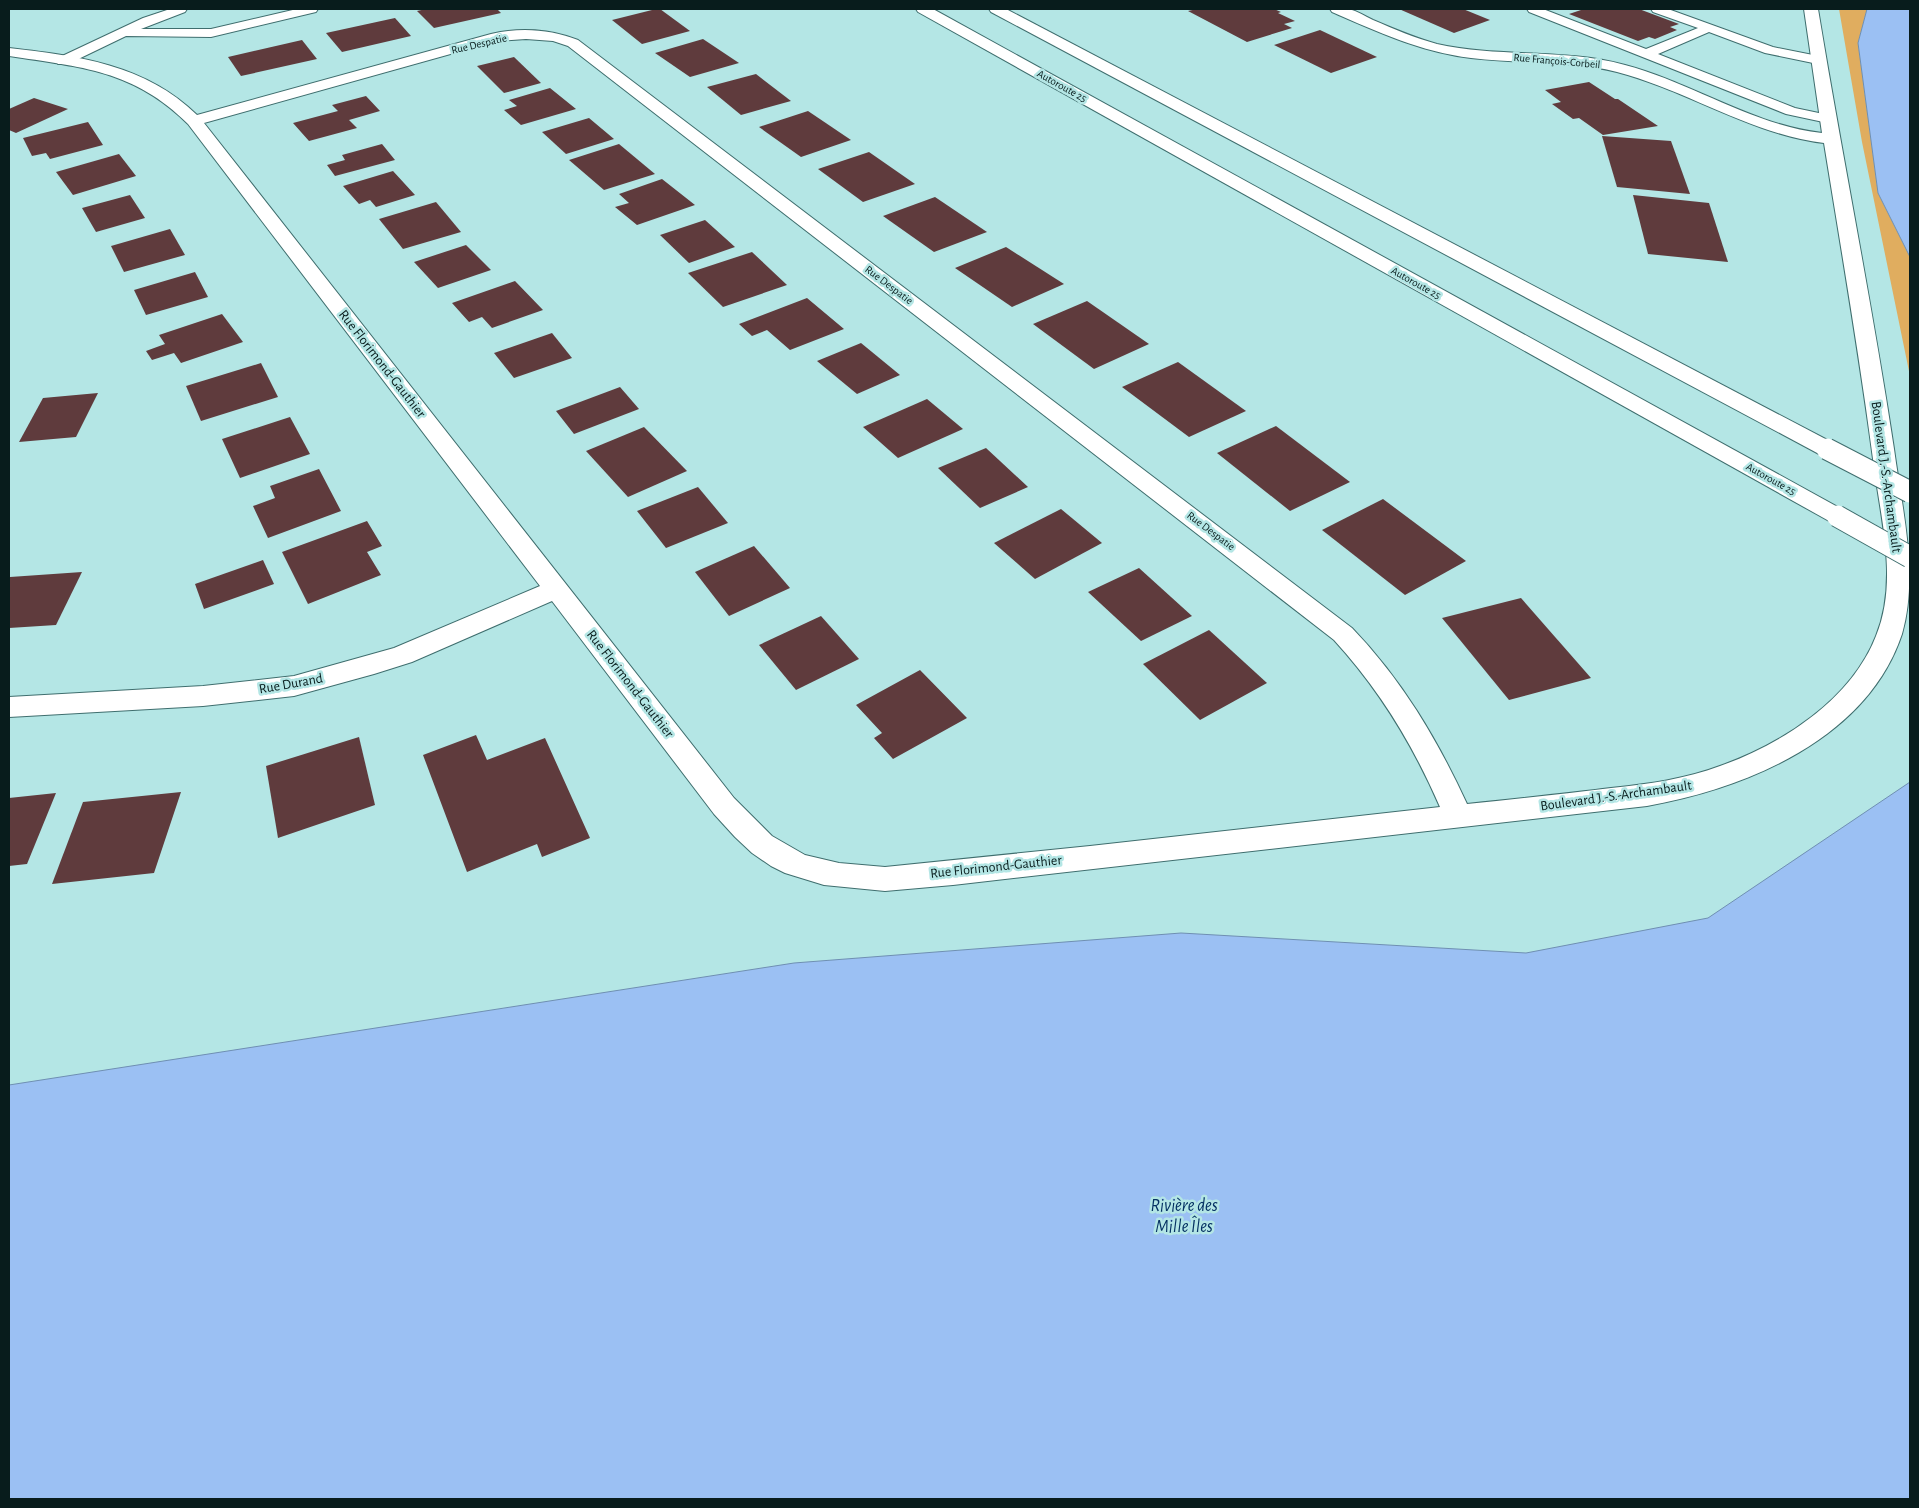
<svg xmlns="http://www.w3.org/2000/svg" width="1919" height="1508" viewBox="0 0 1919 1508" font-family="'Alegreya Sans',sans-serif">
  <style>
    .green { fill: #e0ad5f }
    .water { fill: #9bc0f3; stroke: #6f8fb2 }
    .building { fill: #5f3b3d }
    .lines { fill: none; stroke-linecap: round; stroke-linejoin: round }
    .service-casing { stroke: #3f6e6e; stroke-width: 2 }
    .minor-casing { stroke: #3f6e6e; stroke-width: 2 }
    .motorway-casing { stroke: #3f6e6e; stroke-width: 2 }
    .service { fill: #fff; fill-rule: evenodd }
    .minor { fill: #fff; fill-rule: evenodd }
    .motorway { fill: #fff; fill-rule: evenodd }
    .motorway-bridge-casing { stroke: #3f6e6e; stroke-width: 23; stroke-linecap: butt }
    .motorway-bridge { stroke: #fff; stroke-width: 21 }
    .labels { text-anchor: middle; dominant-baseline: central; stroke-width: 5; stroke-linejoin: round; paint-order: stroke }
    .far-street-label { font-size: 11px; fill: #081c1c; stroke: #b4e6e5 }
    .street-label { font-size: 14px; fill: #081c1c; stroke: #b4e6e5 }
    .near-water-label { font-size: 18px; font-style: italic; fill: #053163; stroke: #b4e6e5 }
  </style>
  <rect width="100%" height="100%" fill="#b4e6e5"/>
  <path class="green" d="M1839,9H1867L1858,43L1878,193L1910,257V376L1862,142Z"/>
  <g class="water">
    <path d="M1867,9H1910V257L1878,193L1858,43Z"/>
    <path d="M1910,782V1499H9V1085L794,963L1181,933L1526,953L1708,918Z"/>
  </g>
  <g class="building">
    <path d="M426,9H497L501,13L434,28L417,11Z"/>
    <path d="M656,9H660L690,31L642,44L612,20Z"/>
    <path d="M1197,9H1274L1281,12L1278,13L1295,21L1284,24L1292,28L1247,42L1188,11Z"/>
    <path d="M1399,9H1463L1490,20L1454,33Z"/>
    <path d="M1584,9H1639L1679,24L1670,27L1677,30L1655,39L1649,37L1638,41L1569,14Z"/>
    <path d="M395,18L411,36L342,52L326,33Z"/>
    <path d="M1320,30L1377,57L1331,73L1274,45Z"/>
    <path d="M703,39L739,63L690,77L655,53Z"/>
    <path d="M302,40L317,59L241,76L228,57Z"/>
    <path d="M514,57L541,83L504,93L477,66Z"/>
    <path d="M756,74L791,101L741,115L707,87Z"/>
    <path d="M1589,82L1615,99H1618L1658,126L1603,135L1579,118L1573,119L1552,104L1561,102L1545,90Z"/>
    <path d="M550,88L576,109L521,125L504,110L517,106L509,100Z"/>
    <path d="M366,96L380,111L349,120L357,128L309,141L293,123L338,111L332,105Z"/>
    <path d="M34,98L68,109L16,133L9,130V109Z"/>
    <path d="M808,111L851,140L801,157L759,127Z"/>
    <path d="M589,118L614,139L566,154L542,132Z"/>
    <path d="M88,122L103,145L50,159L46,153L32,156L23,138Z"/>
    <path d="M1602,136L1671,141L1690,194L1617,187Z"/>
    <path d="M382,144L395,160L335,176L327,165L345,160L342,155Z"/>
    <path d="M619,144L655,174L604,190L569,160Z"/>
    <path d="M869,152L915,184L863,202L818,169Z"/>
    <path d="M119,154L136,176L73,195L56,172Z"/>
    <path d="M393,171L415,195L376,207L370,200L359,204L343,186Z"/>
    <path d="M662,179L695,205L637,225L615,207L629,203L619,194Z"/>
    <path d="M130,195L145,218L96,232L82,208Z"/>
    <path d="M1633,195L1709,203L1728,262L1648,254Z"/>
    <path d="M935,197L987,232L934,252L883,216Z"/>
    <path d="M436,202L461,232L403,249L379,219Z"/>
    <path d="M705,220L735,247L689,263L660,235Z"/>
    <path d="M170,229L185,255L124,272L111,246Z"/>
    <path d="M466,245L491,270L438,288L414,262Z"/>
    <path d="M1006,247L1064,284L1012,307L955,268Z"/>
    <path d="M752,252L787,285L723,307L688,273Z"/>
    <path d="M195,272L208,297L146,315L134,290Z"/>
    <path d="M515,281L543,310L492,328L482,317L469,322L452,303Z"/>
    <path d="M807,298L844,329L790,350L767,330L752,336L739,324Z"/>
    <path d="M1087,301L1149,344L1094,369L1033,324Z"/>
    <path d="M222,314L243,342L181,363L174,353L152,360L146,351L165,344L159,335Z"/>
    <path d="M552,333L572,358L514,378L494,353Z"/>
    <path d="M861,343L900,375L857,394L817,361Z"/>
    <path d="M1178,362L1246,411L1189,437L1122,387Z"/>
    <path d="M261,363L278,397L201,421L186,386Z"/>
    <path d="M620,387L639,409L574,434L556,411Z"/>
    <path d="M98,393L76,437L19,442L43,398Z"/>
    <path d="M927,399L963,429L898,458L863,427Z"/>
    <path d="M290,417L310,454L240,478L222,439Z"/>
    <path d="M1276,426L1350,482L1290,511L1217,453Z"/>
    <path d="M644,427L687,471L628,497L586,451Z"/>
    <path d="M986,448L1028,487L980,508L938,468Z"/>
    <path d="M319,469L341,511L268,538L253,506L275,498L270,486Z"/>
    <path d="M698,487L728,523L666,548L637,511Z"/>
    <path d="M1383,499L1466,561L1405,595L1322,530Z"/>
    <path d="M1061,509L1102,543L1035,579L994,543Z"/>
    <path d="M367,521L382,546L367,552L381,575L308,604L282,552Z"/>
    <path d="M754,546L790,588L729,616L695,572Z"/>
    <path d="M263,560L274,584L204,609L195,584Z"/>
    <path d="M1139,568L1192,616L1141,641L1088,592Z"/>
    <path d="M82,572L56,625L9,628L10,577Z"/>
    <path d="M1521,598L1591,678L1509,700L1442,618Z"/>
    <path d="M821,616L859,659L796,690L759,645Z"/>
    <path d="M1209,630L1267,683L1200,720L1143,664Z"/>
    <path d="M920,670L967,718L893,759L874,738L882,733L856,705Z"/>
    <path d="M476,735L487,760L545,738L590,838L542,857L537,844L467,872L423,755Z"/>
    <path d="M359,737L375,805L278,838L266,766Z"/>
    <path d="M181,792L154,873L52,884L83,802Z"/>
    <path d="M56,793L27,864L9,866V798Z"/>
  </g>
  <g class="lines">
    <g class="service-casing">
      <g id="service">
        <path d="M170,9H187L185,12L141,29H211L297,9H318L316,12L211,37L126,36L68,64H58L56,61L58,58L143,18Z"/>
        <path d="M1527,9H1543L1646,49L1698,28L1653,12L1651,9H1668L1773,47L1823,57L1825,60L1818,64L1765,53L1709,32L1658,54L1795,108L1833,116L1835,119L1828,123L1786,114L1529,12Z"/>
      </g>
    </g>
    <g class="minor-casing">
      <path id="minor" d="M1330,9C1335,9 1343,8 1349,9C1357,11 1365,16 1373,20C1394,29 1415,38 1437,44C1499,58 1564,48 1625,65C1693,83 1752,125 1822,133L1804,9H1818C1842,156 1872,302 1894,449C1902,509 1919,575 1902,634C1867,739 1747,788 1647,806L953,885L885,891L824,885L785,873L771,866L752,853L735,837L714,814L552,601L412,662L374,674L294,696L203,706L9,717V697L203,686L294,676L394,648L540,586L188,124C134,70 81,67 9,56V48C78,56 145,64 197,115L491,34C519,27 551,29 578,40L1352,628C1402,680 1437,739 1467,804C1515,799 1563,794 1611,788C1648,784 1686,779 1720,766C1782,744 1851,700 1876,636C1899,580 1880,517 1873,459C1859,353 1841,248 1824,143C1750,134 1689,91 1617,72C1570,60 1520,64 1471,58C1421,52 1378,32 1332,12ZM526,39L553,41L568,46L1334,640C1380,690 1413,745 1440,807L1090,846L885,867L839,863L805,855L772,836L734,798L204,123L497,41Z"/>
    </g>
    <g class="motorway-casing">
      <g id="motorway">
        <path d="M916,9H933L1845,511L1849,516L1845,521L1837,524L1829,521L918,12Z"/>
        <path d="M989,9H1006L1835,444L1838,449L1835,454L1827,456L1819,454L991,12Z"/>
      </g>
    </g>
    <use href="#service" class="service"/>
    <use href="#minor" class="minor"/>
    <use href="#motorway" class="motorway"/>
    <g class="motorway-bridge-casing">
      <g id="motorway-bridge">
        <path d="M1827,449L1910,492"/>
        <path d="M1837,516L1910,557"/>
      </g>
    </g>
    <use href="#motorway-bridge" class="motorway-bridge"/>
  </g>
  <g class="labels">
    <g class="far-street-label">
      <text transform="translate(479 44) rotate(-13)">Rue Despatie</text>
      <text transform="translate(1557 61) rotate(5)">Rue François-Corbeil</text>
      <text transform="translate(1062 86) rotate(29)">Autoroute 25</text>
      <text transform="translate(1416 283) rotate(29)">Autoroute 25</text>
      <text transform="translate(889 285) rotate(37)">Rue Despatie</text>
      <text transform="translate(1771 479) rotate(29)">Autoroute 25</text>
      <text transform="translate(1211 531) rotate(37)">Rue Despatie</text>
    </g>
    <g class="street-label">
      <text transform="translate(382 364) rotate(52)">Rue Florimond-Gauthier</text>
      <text transform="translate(1886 477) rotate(82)">Boulevard J.-S.-Archambault</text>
      <text transform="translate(291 684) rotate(-10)">Rue Durand</text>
      <text transform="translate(630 684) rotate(52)">Rue Florimond-Gauthier</text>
      <text transform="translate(1616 796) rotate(-8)">Boulevard J.-S.-Archambault</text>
      <text transform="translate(996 867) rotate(-6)">Rue Florimond-Gauthier</text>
    </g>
    <g class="near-water-label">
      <text x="1184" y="1206">Rivière des<tspan x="1184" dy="21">Mille Îles</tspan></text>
    </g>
  </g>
  <rect width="1919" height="1508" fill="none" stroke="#081c1c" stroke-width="20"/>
</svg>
